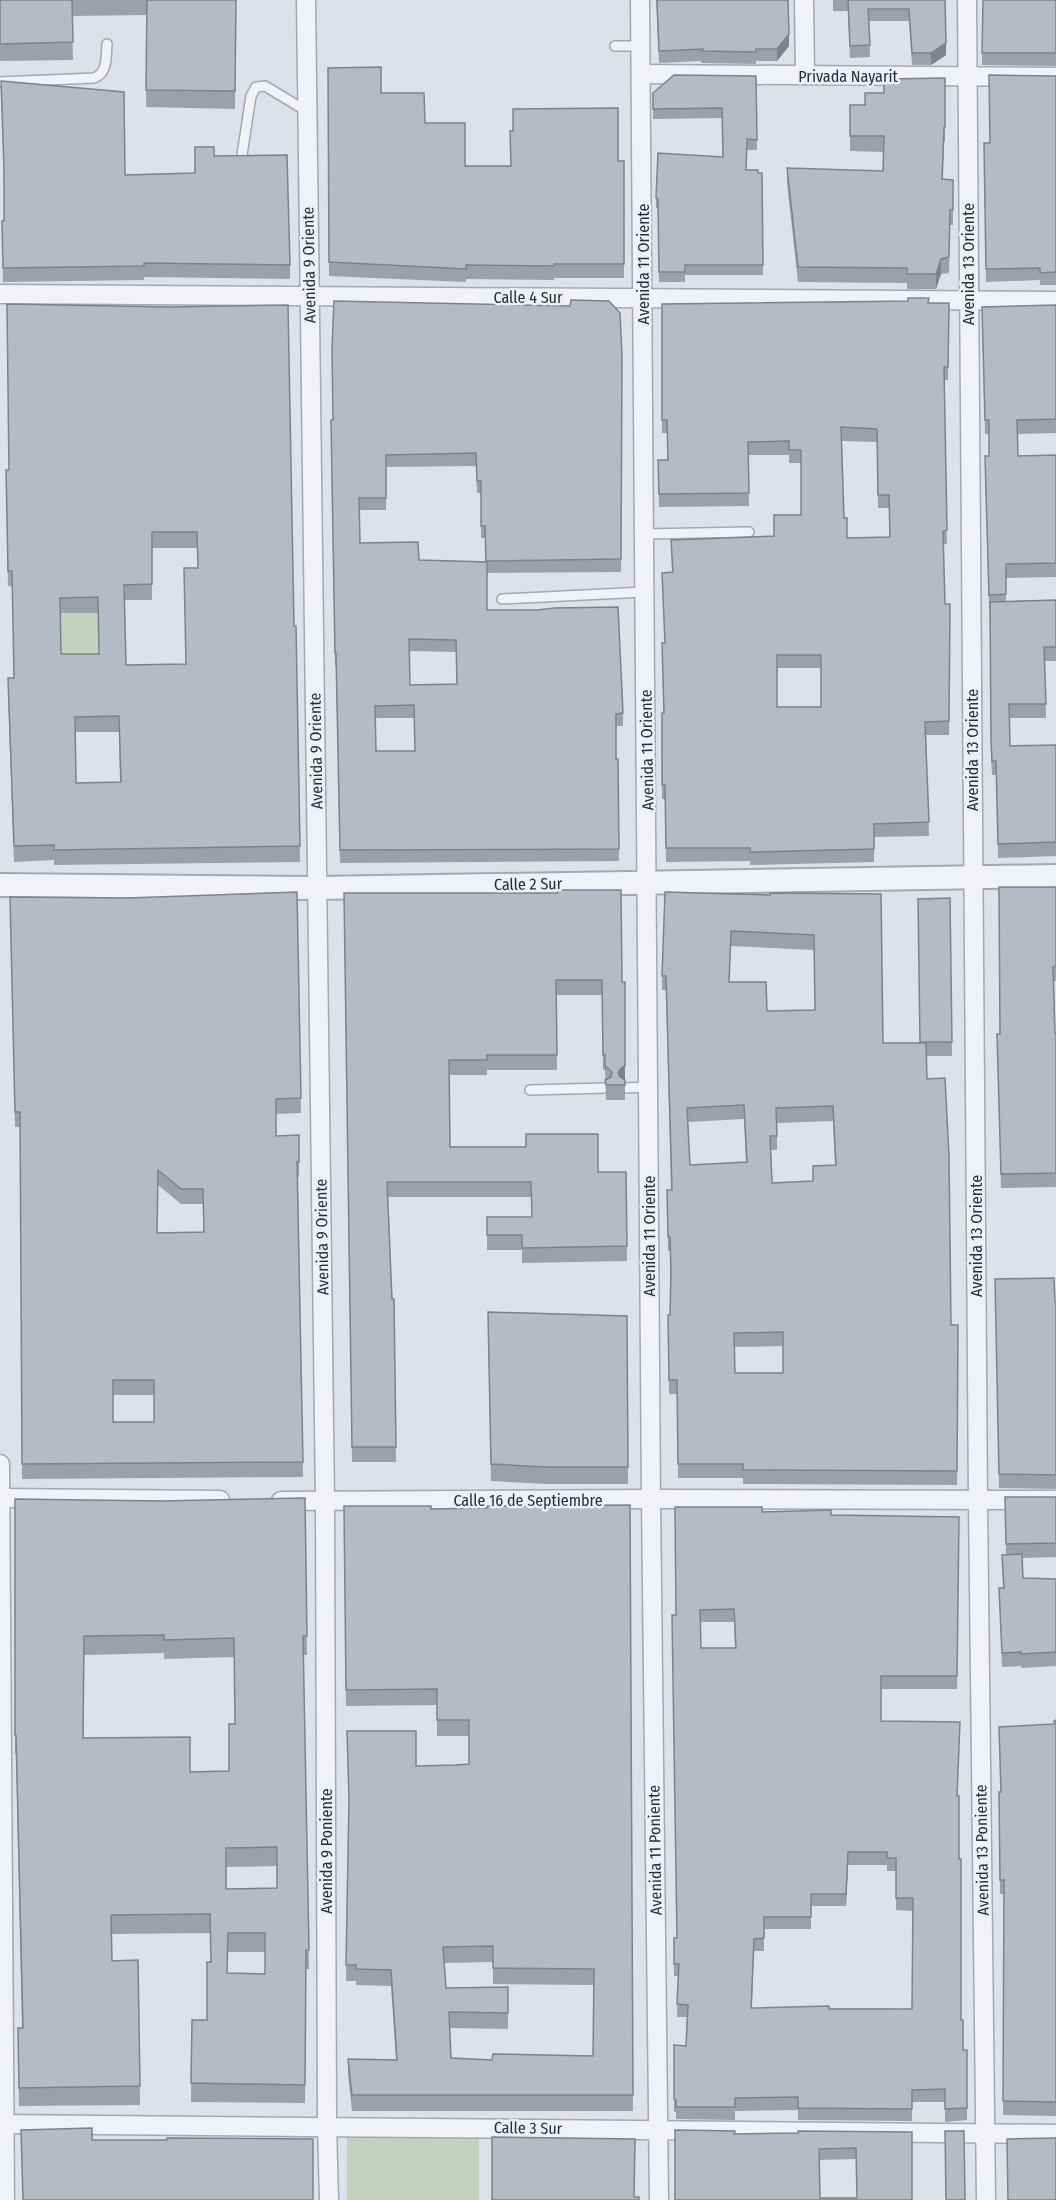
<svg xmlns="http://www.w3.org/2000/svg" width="1056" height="2200" viewBox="0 0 1056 2200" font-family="'Fira Sans Condensed',sans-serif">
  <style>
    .green { fill: #c3d1bf }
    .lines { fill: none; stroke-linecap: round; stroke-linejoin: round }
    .service-casing { stroke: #a3a8b1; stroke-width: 12 }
    .minor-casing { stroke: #a3a8b1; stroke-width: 21 }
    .tertiary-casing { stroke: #a3a8b1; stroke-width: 26 }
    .service { stroke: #f0f2f5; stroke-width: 9 }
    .minor { stroke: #f0f2f5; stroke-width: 18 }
    .tertiary { stroke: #f0f2f5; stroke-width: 22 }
    .wall { fill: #9ca0a9; fill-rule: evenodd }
    .shaded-wall { fill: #7f8289 }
    .building { fill: #b5bac4; stroke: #7f8289; stroke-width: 1.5; fill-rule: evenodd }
    .labels { text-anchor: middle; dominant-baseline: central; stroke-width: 5; stroke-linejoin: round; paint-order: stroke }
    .street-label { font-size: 16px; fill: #272f3d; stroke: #edf0f5 }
  </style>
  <rect width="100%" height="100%" fill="#dee1e7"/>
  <g class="green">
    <path d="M60,613H98L99,669L61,670Z"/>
    <rect x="347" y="2130" width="132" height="70"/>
  </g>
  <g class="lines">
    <g class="service-casing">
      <g id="service">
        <path d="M615,46H641"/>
        <path d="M0,82L94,78C108,73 106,57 107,44"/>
        <path d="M242,155L251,96L256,87L265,86L308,112"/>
        <path d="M645,534L749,532"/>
        <path d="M502,599L645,592"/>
        <path d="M625,1088L648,1087"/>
        <path d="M530,1090L605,1088"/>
      </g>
    </g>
    <g class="minor-casing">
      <g id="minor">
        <path d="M306,0L325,1502L327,2126L329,2200"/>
        <path d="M640,0L651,1499L659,2200"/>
        <path d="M804,0L805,75"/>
        <path d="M967,0L978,1501L986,2200"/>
        <path d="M641,74L1056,77"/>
        <path d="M0,294L1056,301"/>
        <path d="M0,1464L5,2200"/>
        <path d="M0,1498L220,1500"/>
        <path d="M281,1501L651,1499L1056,1500"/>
        <path d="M0,2124L1056,2134"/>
      </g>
    </g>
    <g class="tertiary-casing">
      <path id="tertiary" d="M0,885L317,888L1056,876"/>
    </g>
    <use href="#service" class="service"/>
    <use href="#minor" class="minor"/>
    <use href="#tertiary" class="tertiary"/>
  </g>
  <g class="wall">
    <path d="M0,0H236L235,109L146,107L147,15L72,16L73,60L0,61Z"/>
    <path d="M656,0L789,46L777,61H756V64L701,63V61L659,63Z"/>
    <path d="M833,0H945L946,55L931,65H912L909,21H869L870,57L850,58L848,11H833Z"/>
    <path d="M983,0H1056V66L982,65Z"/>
    <path d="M328,68L381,93L425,123L465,166H510L624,161V278H554V280L466,279V282L329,276Z"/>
    <path d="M756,76L757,150H747L746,170L758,173H762L763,275H685V282H659L658,209L656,208V198L723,157L722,118L653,119V93Z"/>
    <path d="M1056,76V285H1040V280L986,282L984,143H990Z"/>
    <path d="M945,78V142H944L943,179L953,180V225H950L949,273L941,274L936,289H907V283L798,282L787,183V168L883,171L884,152L850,151V105H865L884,93Z"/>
    <path d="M1,81L125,175L195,173L214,156L290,265V279L144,277V280L3,282L2,221H4V182Z"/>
    <path d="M949,303L948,380H944L947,544H943L945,604H950L949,735H926L929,836L874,837V862L750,865V861L666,862L665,799H662V713H664L662,643H665L662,573L672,572L671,540L774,536L801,515V463H789V455H748L749,506L659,507L658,460H667V433H662V304ZM842,441L877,442L878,508H889V537L847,538L844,518ZM777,668H821V707H777Z"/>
    <path d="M7,304L294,626H296L300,862L54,865V860L14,862L8,694V678H14L12,586H8L6,486L9,470ZM152,548H197L198,568L186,664L126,665L125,600H152ZM60,613H98L99,654H61ZM76,732H119L120,782L76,783Z"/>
    <path d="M1056,305V433L1017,434L1018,456L1056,455V577L1006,578V601L1056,600V661H1045L1046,718H1009L1010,746L1056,745V856L998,858L996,775H992L991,756L990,609H989L985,470L989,456V434H985L982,321Z"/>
    <path d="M622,355L621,572L487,573V610L623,713V726H616V759H618L619,861L340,863L336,666H335L331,433ZM476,466L477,493H481V538H485V562L419,560L360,543V510H386V467ZM410,651L456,652L457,684L410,685ZM375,718H414L415,751H376Z"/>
    <path d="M1056,887V981H1054L1055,1033H1056V1187L1001,1188L997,1034H1000Z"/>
    <path d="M297,892L301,1113L276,1114V1136L299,1135V1177H298L303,1477L22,1479L20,1127H15L10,897L127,898ZM158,1185L181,1204H203V1232L157,1233ZM113,1395H154V1422H113Z"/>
    <path d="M344,893L622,982H625V1100H606L605,1070H603L602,995H556L557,1070H487V1075H450V1147L598,1172H626L627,1261L522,1263V1250H487V1217H532L531,1197H388L392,1299H394L396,1462H352Z"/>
    <path d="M881,894L883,1043H920L950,898L952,1056H926L927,1079L951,1325H958L957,1485L743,1484V1478H678L677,1394H669L668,1315H670V1251H668L667,1190H671L666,990H662V976L770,895ZM731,946L814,950L815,1010L767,1011L729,982ZM744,1119L746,1162L690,1165L688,1122ZM833,1121L835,1165L813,1181L772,1183L771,1150H777V1123ZM783,1346V1373H735L734,1347Z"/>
    <path d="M995,1279L1056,1302V1489L999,1488Z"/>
    <path d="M627,1316L628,1484H546L491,1481L488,1329Z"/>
    <path d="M1005,1497H1056V1557L1022,1558L1023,1578L1056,1579V1666L1021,1668V1666L1002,1667L999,1588H1003L1002,1555H1006Z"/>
    <path d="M305,1498L307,1655H303L309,1969H306L305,2103L191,2102L192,2020H207L211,1962L210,1933L112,1934V1961L138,1960L140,2105L19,2106L18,2028H22L16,1754H15V1499L161,1501ZM164,1653V1659L234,1657L235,1724L229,1771L190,1772L84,1738V1655ZM277,1866V1888L226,1889V1867ZM228,1952H265V1974L227,1973Z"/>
    <path d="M630,1505L633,2111H352L348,2075V2059L396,2060L391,1986L356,1985V1981H346L349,1809L347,1731L416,1766L455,1765L469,1764V1736H437V1705L346,1706L344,1506L431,1509L487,1508ZM493,1962V1984L594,1985L593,2056L492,2060L451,2058L449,2028L508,2029V1987L446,1988L444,1963Z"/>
    <path d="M762,1512L831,1515L959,1517L957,1689H881V1721L958,1796L961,2020L963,2050H967V2120L945,2122V2102H912V2121L798,2120V2110L735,2111V2120L676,2119V2112H674V2045L686,2046L687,2017H677L678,1976H674V1938H677L676,1615ZM701,1622H734L735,1648H701ZM848,1865H887V1871H896V1910L912,1911V2009L752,2008L754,1951H764V1929H811V1906H846Z"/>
    <path d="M1056,1720V2116L1003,2115L1004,1894H1000L999,1792H1001L999,1727L1054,1724Z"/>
    <path d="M912,2132V2200H675L734,2134ZM856,2159L857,2198H820L819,2160Z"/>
  </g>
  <g class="shaded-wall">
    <path d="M789,34V46L777,61V49Z"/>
    <path d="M946,43V55L931,65V53Z"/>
    <path d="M941,259V274L936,289V274Z"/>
    <path d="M625,1066V1081L621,1083L618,1073L621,1068Z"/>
    <path d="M848,1852V1865L846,1906V1894Z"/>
  </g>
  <g class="building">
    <path d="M0,0H72L73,42L0,44Z"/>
    <path d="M147,0H236L235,91L146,90Z"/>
    <path d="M657,0H788L789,34L777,49H756V52L701,51L703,49L659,51Z"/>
    <path d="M848,0H945L946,43L931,53H912L909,9H868L870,45L850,46Z"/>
    <path d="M983,0H1056V53H982Z"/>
    <path d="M381,67V93H424L425,123H465V166H511L510,131H513V109L618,108V161H624V264H554V266L466,265V269L329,262L328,68Z"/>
    <path d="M674,75L756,76L757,140L747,139L746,170H758V173H762L763,265H685V272H659L658,199L656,198L658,153L723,157L722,108L653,109V93Z"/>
    <path d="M989,75L1056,76V272L1040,273V268L986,269L984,143H990Z"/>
    <path d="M945,78V127H944L942,179L953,180V210H950L949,257L941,259L936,274H907V268L798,267L787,168L883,171L884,136H850V105H865V93H884V79Z"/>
    <path d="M1,81L124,92L125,175L195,173V147H214V156L287,155L290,265L144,263V266L3,268L2,221H4V168Z"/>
    <path d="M908,298H929L928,303H949L948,367H944L947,530L943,531L945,604H950L949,721L925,722L929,822L874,824V849L750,852V848H666L665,785H662V713H664L662,643H665L662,573L673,572L671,540L774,536V515H801V450H789V441L748,442L749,493L659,494L658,460H668L667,420H662V304L908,301ZM841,427L877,429L878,495H889L890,537L847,538V518H844ZM777,655H821V707H777Z"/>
    <path d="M571,300L609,301L620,313L622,355L621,559L486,561L485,526H481V481H477L476,453L386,455V498H359L360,543L418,542L419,560L487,562V610H538L554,608L618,607L623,713L616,714V759H618L619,849L340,850L336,653H335L331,420H333L332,348L334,301L570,306ZM409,639L456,640L457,684L410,685ZM414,705L415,751H376L375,706Z"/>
    <path d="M7,304L170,307L288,305L294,626H296L300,846L54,850V845L14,846L8,678H14L12,571H8L7,517L6,470H9ZM152,532H197L198,568H184L186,664L126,665L124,585L152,584ZM98,597L99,654H61L60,598ZM119,716L121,782L76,783L75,717Z"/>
    <path d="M1056,305V419L1017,420L1018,456L1056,455V563L1006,564V594L989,595L985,456H989V420H985L982,307Z"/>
    <path d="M1056,600V647H1044L1046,704H1009L1010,746L1056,745V842L998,844L996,761H992L991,741L990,602Z"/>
    <path d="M999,887H1056V966L1053,967L1055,1033H1056V1173L1001,1174L997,1034H1000Z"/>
    <path d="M557,890H621L622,982H625V1066L621,1068L618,1073L620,1077L625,1080V1085H606L605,1080L611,1077L612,1072L605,1066V1055H603L602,980H556L557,1055H487V1060H449L450,1147H526V1134H598V1172H626L627,1246L522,1248V1235H487V1217H532L531,1182H387L392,1299H394L396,1447H352L344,893H558Z"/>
    <path d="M297,892L301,1098L276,1099V1136L299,1135V1162H297L303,1462L22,1464L20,1112H15L10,897L127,898ZM158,1170L181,1189H203L204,1232L157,1233ZM113,1380H154V1422H113Z"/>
    <path d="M665,892L770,895V893L881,894L883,1043H926L927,1079L945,1078L949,1156L951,1325H958L957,1471L743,1470V1464H678L677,1380H669L668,1315H670L671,1272L670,1237H668L667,1190H672L666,976H662ZM731,931L814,935L815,1010L767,1011L766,982H729ZM744,1105L747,1162L690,1165L687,1108ZM833,1106L836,1165L813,1166V1181L772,1183L770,1136H777L776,1108ZM783,1332V1373H735L734,1333Z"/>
    <path d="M950,898L952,1042H920L918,899Z"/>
    <path d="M1054,1278L1055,1302H1056V1475L999,1474L995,1279Z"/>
    <path d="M488,1312L627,1316L628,1467H546L491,1464Z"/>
    <path d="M1005,1497H1056V1543L1006,1544Z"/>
    <path d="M305,1498L307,1636H303L309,1950H306L305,2085L191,2083L192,2020H207V1962H211L210,1914L111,1915L112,1961L138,1960L140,2086L19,2088L18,2028H23L16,1735H15V1499L161,1501ZM164,1635V1640L234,1638L235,1724H229V1771L190,1772V1737L83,1738L84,1636ZM277,1847V1888L226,1889V1848ZM228,1933H265V1974L227,1973Z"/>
    <path d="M630,1505L633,2095H352L348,2059L397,2060L391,1970L356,1969V1965H346L349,1799L347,1731H416V1766L455,1765L469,1764V1720H437V1689L346,1690L344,1506H431V1509L487,1508V1506ZM493,1946V1968L594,1969L593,2056L493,2054L492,2060L451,2058L449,2012L508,2013V1987L446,1988L443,1947Z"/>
    <path d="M675,1507H762V1512L831,1510V1515L959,1517L957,1676H881V1721L960,1722L957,1796H959V1859H961V2020H963V2050H967V2108L945,2109V2089L912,2090V2109L798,2108V2097L735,2098V2107H676V2100L674,2099V2045L686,2046L688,2005L677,2004L679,1964H674V1938H677L672,1615H676ZM734,1609L736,1648H701L700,1610ZM848,1852H887V1858H896V1898H913L912,2009H829V2006L751,2008L754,1939L764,1938V1917H811V1894H846Z"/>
    <path d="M1022,1554L1023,1578L1056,1579V1652L1021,1654V1652L1002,1653L999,1588H1004L1002,1555Z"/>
    <path d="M1056,1720V2102L1003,2101L1004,1880H1000L999,1792H1001L999,1727L1054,1724V1721Z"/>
    <path d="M92,2128V2140H167V2138L313,2139V2200H23L21,2130Z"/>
    <path d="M675,2130L735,2131L734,2134L798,2133V2131L912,2132V2200H675ZM856,2148L857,2198H820L819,2149Z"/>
    <path d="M945,2131H964L965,2200H946Z"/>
    <path d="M492,2137L635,2139L634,2197H639V2200H492Z"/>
    <path d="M1056,2138V2200H1008L1007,2139Z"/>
  </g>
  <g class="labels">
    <g class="street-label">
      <text x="848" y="76">Privada Nayarit</text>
      <text transform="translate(643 264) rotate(-90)">Avenida 11 Oriente</text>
      <text transform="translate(968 264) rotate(-90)">Avenida 13 Oriente</text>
      <text transform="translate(309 265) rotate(-91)">Avenida 9 Oriente</text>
      <text x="528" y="297">Calle 4 Sur</text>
      <text transform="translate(647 750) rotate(-91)">Avenida 11 Oriente</text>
      <text transform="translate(972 750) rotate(-90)">Avenida 13 Oriente</text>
      <text transform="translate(316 751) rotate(-91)">Avenida 9 Oriente</text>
      <text transform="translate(528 884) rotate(-1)">Calle 2 Sur</text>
      <text transform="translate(649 1236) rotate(-90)">Avenida 11 Oriente</text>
      <text transform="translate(976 1236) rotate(-90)">Avenida 13 Oriente</text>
      <text transform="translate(322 1237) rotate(-91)">Avenida 9 Oriente</text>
      <text x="528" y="1500">Calle 16 de Septiembre</text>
      <text transform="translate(655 1850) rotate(-91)">Avenida 11 Poniente</text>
      <text transform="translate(982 1850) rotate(-91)">Avenida 13 Poniente</text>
      <text transform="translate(326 1851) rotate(-90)">Avenida 9 Poniente</text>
      <text transform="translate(528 2128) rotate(1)">Calle 3 Sur</text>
    </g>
  </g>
</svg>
